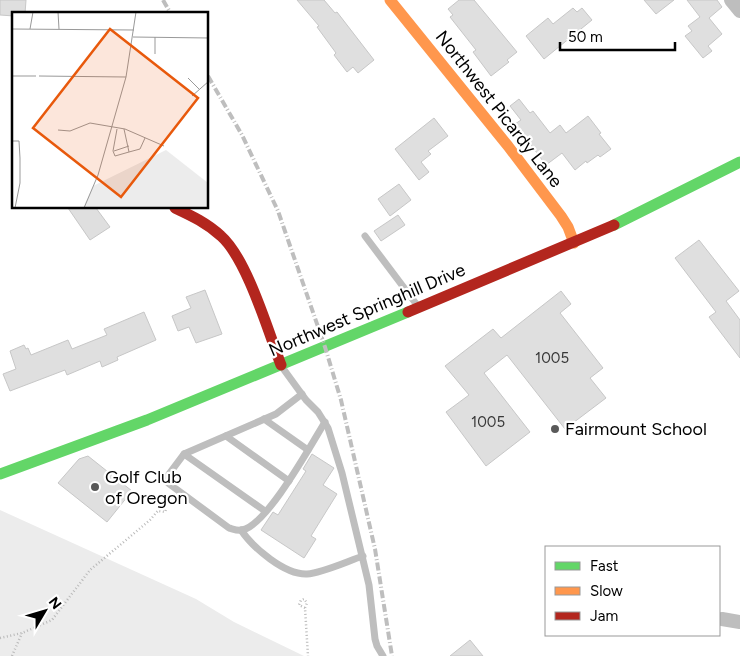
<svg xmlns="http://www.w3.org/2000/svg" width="740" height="656" viewBox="0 0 740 656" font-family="Figtree,sans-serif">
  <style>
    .green { fill: #ececec }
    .building { fill: #dfdfdf; stroke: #c7c7c7 }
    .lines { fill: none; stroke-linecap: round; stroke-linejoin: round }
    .path { stroke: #b9b9b9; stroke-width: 2.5; stroke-dasharray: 1 2.5; stroke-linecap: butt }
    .lane { stroke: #bebebe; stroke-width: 7 }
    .street { stroke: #bebebe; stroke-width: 14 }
    .fast { stroke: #63d668; stroke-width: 11 }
    .slow { stroke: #ff974d; stroke-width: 11 }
    .jam { stroke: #b3261e; stroke-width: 11 }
    .rail { stroke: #bebebe; stroke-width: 4; stroke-dasharray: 8 2.5 1 2.5; stroke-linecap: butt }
    .poi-dot { fill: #595959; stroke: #fff; stroke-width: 2 }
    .labels { text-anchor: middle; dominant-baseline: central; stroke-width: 4.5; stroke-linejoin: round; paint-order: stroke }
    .number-label { font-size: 15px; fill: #383838 }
    .street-label { font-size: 18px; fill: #000; stroke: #fff }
    .poi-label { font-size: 18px; fill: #000; stroke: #fff; text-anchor: start }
    .inset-road { fill: none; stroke: #999; stroke-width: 1 }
    .view { fill: #e8590c; fill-opacity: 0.15; stroke: #e8590c; stroke-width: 2.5 }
    .inset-edge { fill: none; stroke: #000; stroke-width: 2.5 }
  </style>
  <rect width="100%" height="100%" fill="#fff"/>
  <path class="green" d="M0,510L196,599L234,622L304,656H0Z"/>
  <g class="building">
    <path d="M0,0H26L25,14H14V16L0,15Z"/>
    <path d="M297,0H324L335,13L337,12L374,60L358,73L353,67L347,72L334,55L336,53L317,27L319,26Z"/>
    <path d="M459,0H474L517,52L507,60L509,62L491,76L473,52L476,50L450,17L453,15L448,9Z"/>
    <path d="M644,0H674L656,14Z"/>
    <path d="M687,0H717L722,7L709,18L722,34L708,46L712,51L703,58L685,36L692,31L688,26L700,17Z"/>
    <path d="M573,8L577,12L582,8L592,20L544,59L526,36L548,18L553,24Z"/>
    <path d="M519,99L530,113L533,111L550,133L560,125L566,133L588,116L601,133L599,134L611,149L600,157L598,155L587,163L586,161L575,170L562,153L546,165L515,124L521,120L510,106Z"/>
    <path d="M434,118L448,136L428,151L431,154L421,162L429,172L419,180L395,149Z"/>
    <path d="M399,184L411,200L390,216L378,199Z"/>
    <path d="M68,208H96L110,227L90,240Z"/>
    <path d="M398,215L405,225L381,241L374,231Z"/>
    <path d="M699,240L739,291L726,301L740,320V358L709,317L716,312L675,258Z"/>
    <path d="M205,290L222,334L196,343L189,327L178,331L172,316L191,308L186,297Z"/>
    <path d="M561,291L571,304L560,313L603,368L590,378L606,398L565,429L507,355L484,373L530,432L486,466L446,412L469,395L445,366L493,329L501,338Z"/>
    <path d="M144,312L156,340L117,357L118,360L102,367L100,361L67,375L65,370L10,391L3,374L16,369L10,351L24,345L26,349L28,348L31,355L68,340L72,349L107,335L104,329Z"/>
    <path d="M312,454L334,468L323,485L337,494L311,536L316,539L304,558L261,530L273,512L278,515L306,471L303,469Z"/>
    <path d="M88,456L132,491L107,522L58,483L79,459Z"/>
    <path d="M470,640L483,656H450Z"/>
  </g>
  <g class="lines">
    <g class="path">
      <path d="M305,608L299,605L301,600L304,599L307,603L305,608L308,656"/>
      <path d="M0,638L22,633L52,620L90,570L150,520L162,506L166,509L165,512L159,511"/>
      <path d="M12,656L22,633"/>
    </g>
    <g class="lane">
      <path d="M365,236L417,305"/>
      <path d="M282,367L306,400L318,412L328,428L342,473L369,585L375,639L377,646L383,656"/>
      <path d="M302,394L276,414L184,454L166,478L168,483L229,528C233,529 238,531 241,530C265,529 312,443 325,422"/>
      <path d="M264,419L308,450"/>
      <path d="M226,436L289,481"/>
      <path d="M184,454L265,511"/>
      <path d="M241,530C253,548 285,575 307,574C322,573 348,561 363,556"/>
    </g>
    <g class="street">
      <path d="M731,0L740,11"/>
      <path d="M722,619L740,622"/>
    </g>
    <g class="fast">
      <path d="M614,225L740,162"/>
      <path d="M0,474L147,420L408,312"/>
    </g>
    <path class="slow" d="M390,0L508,146L561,216L568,227L574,243"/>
    <g class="jam">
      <path d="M175,208C192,216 207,223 221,236C247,259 268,331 281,365"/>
      <path d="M408,312L614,225"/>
    </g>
    <g class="rail">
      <path d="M163,0L171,14"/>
      <path d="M208,76L242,135L278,211L325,347L341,400L375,549L392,656"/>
    </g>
  </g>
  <g class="poi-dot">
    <circle cx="555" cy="429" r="5"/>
    <circle cx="95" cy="487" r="5"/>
  </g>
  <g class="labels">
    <g class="number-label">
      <text x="552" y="358">1005</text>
      <text x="488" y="422">1005</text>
    </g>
    <g class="street-label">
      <text transform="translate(499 109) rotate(52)">Northwest Picardy Lane</text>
      <text transform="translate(367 310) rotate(-23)">Northwest Springhill Drive</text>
    </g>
    <g class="poi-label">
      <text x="565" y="429">Fairmount School</text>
      <text x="105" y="477">Golf Club<tspan x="105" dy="21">of Oregon</tspan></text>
    </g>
  </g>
  <g transform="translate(12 12)">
    <rect width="196" height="196" fill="#fff"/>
    <path d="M154,138L196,171V196H71L81,174Z" fill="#ececec"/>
    <path class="inset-road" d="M46,0L47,17M0,17L122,18M18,17L21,0M121,25L197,26M143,42V25M0,64H24M27,64L114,65M176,66L187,77M180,84L197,69M105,117L101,139L103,144L117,140L112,117M46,118L58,119L78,111L113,117L152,134M0,129H7L8,146V171L3,196M102,139L117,134M117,140L128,137L133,126M72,196L86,163L114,65L124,0"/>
    <path class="view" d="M98,17L186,86L109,185L21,116Z"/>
    <rect width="196" height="196" class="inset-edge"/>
  </g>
  <rect x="545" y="546" width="175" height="90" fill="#ffffff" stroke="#999999"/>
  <rect x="555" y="562" width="25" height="8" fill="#63d668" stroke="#999999"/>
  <text x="590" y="571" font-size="15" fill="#000000">Fast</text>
  <rect x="555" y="587" width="25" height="8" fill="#ff974d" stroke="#999999"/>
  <text x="590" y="596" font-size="15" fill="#000000">Slow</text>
  <rect x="555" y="612" width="25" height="8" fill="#b3261e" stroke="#999999"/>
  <text x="590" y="621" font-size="15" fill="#000000">Jam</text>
  <g transform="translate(45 611) rotate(52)" stroke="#ffffff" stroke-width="4" paint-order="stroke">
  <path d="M0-4L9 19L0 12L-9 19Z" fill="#000000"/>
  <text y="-8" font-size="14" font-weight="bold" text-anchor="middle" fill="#000000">N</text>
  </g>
  <path d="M560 42v8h115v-8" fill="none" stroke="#000000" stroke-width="2.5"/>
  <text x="568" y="42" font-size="15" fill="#000000" stroke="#ffffff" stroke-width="4" paint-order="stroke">50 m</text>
</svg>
